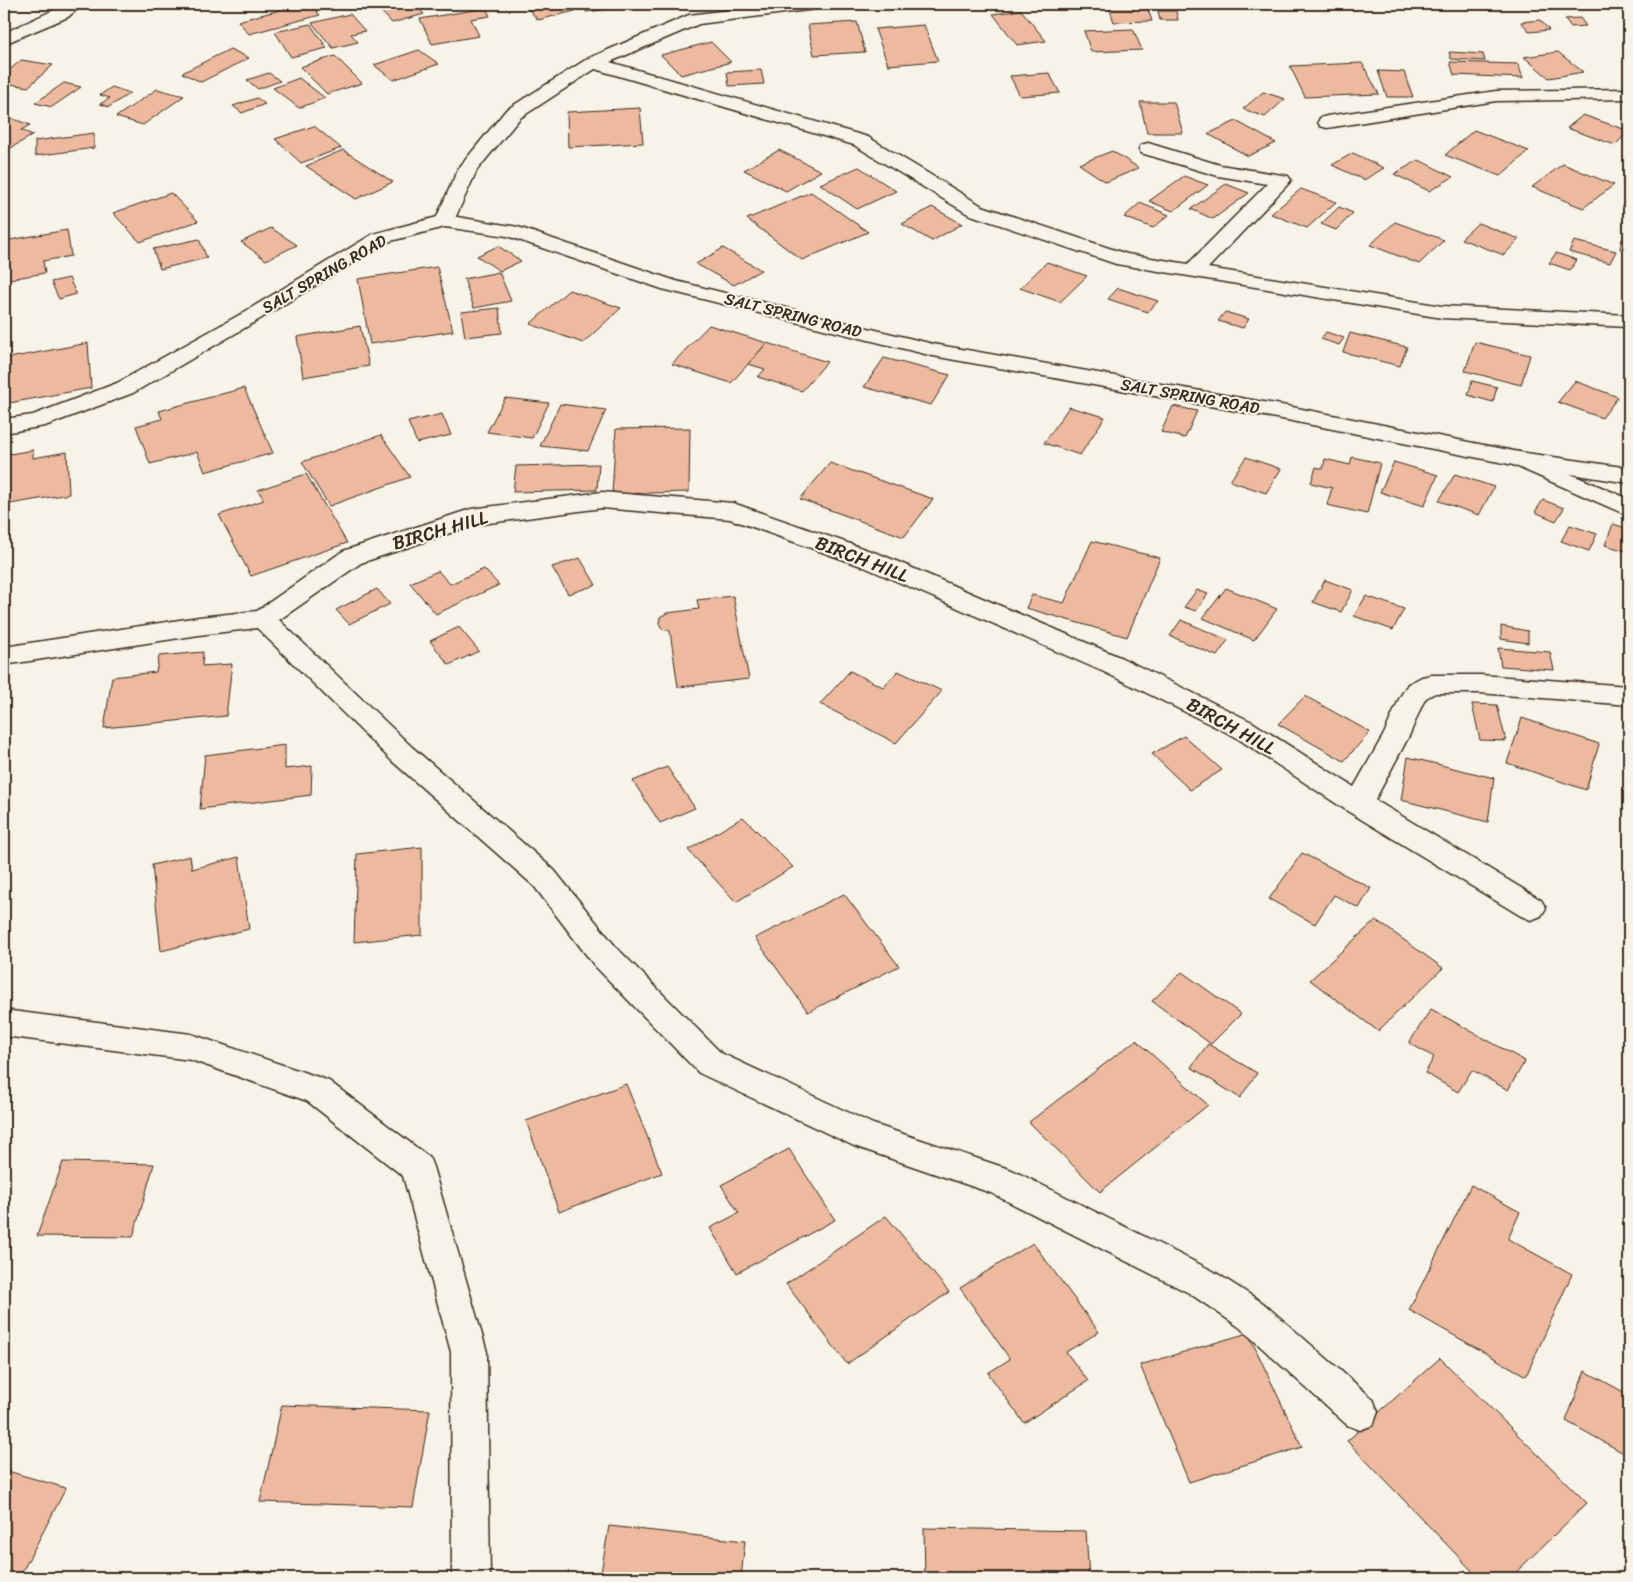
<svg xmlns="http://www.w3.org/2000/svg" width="1633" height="1582" viewBox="0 0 1633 1582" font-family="Sriracha,sans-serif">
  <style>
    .building { fill: #edba9f; stroke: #3b2a1e }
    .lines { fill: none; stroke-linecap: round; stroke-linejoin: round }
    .street-casing { stroke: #3b2a1e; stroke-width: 3 }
    .secondary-casing { stroke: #3b2a1e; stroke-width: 3 }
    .street { fill: #f7f3e8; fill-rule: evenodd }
    .secondary { fill: #f7f3e8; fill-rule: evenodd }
    .labels { text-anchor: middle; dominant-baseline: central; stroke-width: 4; stroke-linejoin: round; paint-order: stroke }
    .far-street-label { font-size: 16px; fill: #3b2a1e; stroke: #f7f3e8 }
    .street-label { font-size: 19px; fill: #3b2a1e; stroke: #f7f3e8 }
  </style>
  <rect width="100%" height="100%" fill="#f7f3e8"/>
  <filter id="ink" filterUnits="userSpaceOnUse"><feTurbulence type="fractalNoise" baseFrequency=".02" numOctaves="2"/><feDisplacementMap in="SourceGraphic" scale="10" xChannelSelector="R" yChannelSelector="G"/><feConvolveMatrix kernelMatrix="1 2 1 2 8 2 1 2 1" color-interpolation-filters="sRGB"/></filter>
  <g filter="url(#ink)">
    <g class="building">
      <path d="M274,4H323L327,8L316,11L320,15L249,34L238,21L280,10Z"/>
      <path d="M379,4H414L424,14L392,23L375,5Z"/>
      <path d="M524,4H569L575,11L538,20Z"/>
      <path d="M582,4H622L624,7L586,12Z"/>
      <path d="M643,4H668L648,9Z"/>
      <path d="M1109,7H1147L1152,21L1114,22Z"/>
      <path d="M486,8L490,16L471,19L479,36L432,44L420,19Z"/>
      <path d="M1619,8H1629V21Z"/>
      <path d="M1021,10L1046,41L1017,45L993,14Z"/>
      <path d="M1158,11H1176L1178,20H1160Z"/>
      <path d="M350,14L365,31L351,34L358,42L333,48L312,23Z"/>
      <path d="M1580,18L1586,26L1571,27L1565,19Z"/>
      <path d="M1540,20L1549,30L1530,32L1521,22Z"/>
      <path d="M857,22L865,52L814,55L808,25Z"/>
      <path d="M310,24L327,48L291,57L275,32Z"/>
      <path d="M924,25L938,61L888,65L875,29Z"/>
      <path d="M1133,29L1142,50L1091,52L1084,31Z"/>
      <path d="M711,42L731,62L681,75L661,55Z"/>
      <path d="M230,49L249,58L201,82L182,73Z"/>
      <path d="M419,50L439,64L393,80L374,65Z"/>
      <path d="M1449,52L1483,54L1485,61L1451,59Z"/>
      <path d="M1558,52L1583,72L1549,78L1524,57Z"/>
      <path d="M335,56L362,83L327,94L300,67Z"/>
      <path d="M21,60L53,65L28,87L4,83V75Z"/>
      <path d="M1450,62L1518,64L1523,78L1454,75Z"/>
      <path d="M1362,63L1379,94L1305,97L1290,66Z"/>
      <path d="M761,70L764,84L729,86L727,72Z"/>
      <path d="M1378,71L1404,72L1413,97H1387Z"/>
      <path d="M269,73L280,81L258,89L247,80Z"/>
      <path d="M1049,73L1060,93L1020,96L1010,76Z"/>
      <path d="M299,78L325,98L299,108L273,88Z"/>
      <path d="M64,83L81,87L52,107L35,103Z"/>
      <path d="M112,87L130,93L109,107L100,104L110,98L100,95Z"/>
      <path d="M157,89L184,96L143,125L116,117Z"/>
      <path d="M1263,92L1285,99L1265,117L1243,109Z"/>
      <path d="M257,98L265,104L242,113L233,106Z"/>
      <path d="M1140,102H1174L1183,133H1147Z"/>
      <path d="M640,108L643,143L568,147L567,112Z"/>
      <path d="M1583,115L1629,131L1615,145L1567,128Z"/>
      <path d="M8,117L30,125L21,130L33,135L4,152V119Z"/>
      <path d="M1236,121L1276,143L1248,156L1208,134Z"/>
      <path d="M314,126L341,148L301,163L275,139Z"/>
      <path d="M1474,130L1529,151L1500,176L1445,155Z"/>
      <path d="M94,133V148L35,156V141Z"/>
      <path d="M343,150L393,182L356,199L306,166Z"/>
      <path d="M779,150L821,171L786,191L744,170Z"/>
      <path d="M1112,151L1139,168L1106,182L1079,164Z"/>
      <path d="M1353,153L1384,168L1364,180L1332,165Z"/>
      <path d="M1419,160L1453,177L1429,191L1394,174Z"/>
      <path d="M1563,164L1614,185L1583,208L1532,187Z"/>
      <path d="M859,167L896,191L857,209L820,184Z"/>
      <path d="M1184,176L1208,185L1173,211L1149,201Z"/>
      <path d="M1226,184L1249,193L1213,219L1191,209Z"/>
      <path d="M1301,189L1336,202L1307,228L1271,214Z"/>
      <path d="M811,192L868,232L802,260L747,219Z"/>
      <path d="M171,193L198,221L140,242L113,213Z"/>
      <path d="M1140,203L1169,215L1153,228L1124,217Z"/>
      <path d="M932,207L962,224L932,241L902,224Z"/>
      <path d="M1339,207L1353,213L1336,230L1321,224Z"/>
      <path d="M1395,222L1444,240L1419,264L1370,245Z"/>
      <path d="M1478,223L1519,239L1504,255L1461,239Z"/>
      <path d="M271,228L297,245L266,260L241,242Z"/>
      <path d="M67,230L71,256L43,261L45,273L4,280V241Z"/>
      <path d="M199,239L207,258L160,269L153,249Z"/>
      <path d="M1622,239L1629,241V251L1620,249Z"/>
      <path d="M1574,241L1616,251L1610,263L1569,252Z"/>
      <path d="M498,246L521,261L500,271L477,256Z"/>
      <path d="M723,248L761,270L734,285L696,264Z"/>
      <path d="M1556,253L1577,260L1570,270L1549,263Z"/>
      <path d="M1047,262L1087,276L1060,302L1020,288Z"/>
      <path d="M437,267L453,331L370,344L358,279Z"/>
      <path d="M499,272L511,301L474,308L464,279Z"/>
      <path d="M69,278L76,294L59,299L51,282Z"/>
      <path d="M1118,288L1158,301L1148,312L1108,299Z"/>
      <path d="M569,290L621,308L583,343L530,324Z"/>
      <path d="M499,308L502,333L465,337L461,312Z"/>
      <path d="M1225,312L1249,319L1243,328L1218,321Z"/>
      <path d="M709,325L767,343L731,383L672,364Z"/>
      <path d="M360,326L369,366L303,377L297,337Z"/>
      <path d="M1326,332L1344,338L1339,345L1321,339Z"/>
      <path d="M1350,333L1407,347L1400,366L1343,352Z"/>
      <path d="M1475,342L1530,355L1521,385L1465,371Z"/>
      <path d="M88,343L91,388L4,404V359Z"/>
      <path d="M767,343L827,362L802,391L758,377L765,369L748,364Z"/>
      <path d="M884,358L950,375L931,405L864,387Z"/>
      <path d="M1472,381L1497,387L1493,402L1468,395Z"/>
      <path d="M1575,381L1618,397L1602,418L1558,402Z"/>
      <path d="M244,388L273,453L205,472L197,452L150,464L136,426L162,419L159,411Z"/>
      <path d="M505,398L549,403L532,438L487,432Z"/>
      <path d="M560,404L606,410L588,451L540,446Z"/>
      <path d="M1173,406L1197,411L1185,438L1161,432Z"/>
      <path d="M1069,407L1105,417L1080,455L1044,443Z"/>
      <path d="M442,414L451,435L417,443L408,422Z"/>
      <path d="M690,428L689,492L612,494L616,429Z"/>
      <path d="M381,435L410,477L329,506L302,462Z"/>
      <path d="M33,450V458L67,452L69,494L4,505V455Z"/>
      <path d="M1246,457L1281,469L1266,493L1230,481Z"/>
      <path d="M1352,457L1380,463L1367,514L1327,505L1332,488L1311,483L1316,467L1323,469L1325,459L1350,465Z"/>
      <path d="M1394,462L1438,475L1424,506L1380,492Z"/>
      <path d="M830,463L933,499L904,537L800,499Z"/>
      <path d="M599,464L597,490L513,492L516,466Z"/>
      <path d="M306,474L347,543L251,576L219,515L264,500L258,490Z"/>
      <path d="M1455,474L1494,487L1479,515L1439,501Z"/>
      <path d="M1543,500L1564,508L1556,521L1535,512Z"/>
      <path d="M1613,524L1629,529V552L1605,545Z"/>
      <path d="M1570,525L1597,534L1589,551L1561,541Z"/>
      <path d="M1092,541L1160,558L1127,637L1026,608L1032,595L1064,603Z"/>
      <path d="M580,558L596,585L568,594L552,567Z"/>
      <path d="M484,569L499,585L436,614L410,583L438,571L450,584Z"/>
      <path d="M1325,580L1353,590L1341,612L1313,602Z"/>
      <path d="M1226,588L1277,609L1254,640L1203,618Z"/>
      <path d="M377,589L390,604L349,624L336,610Z"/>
      <path d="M1197,590L1208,594L1196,611L1184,607Z"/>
      <path d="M733,596L749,679L678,687L670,631L662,629L659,623L660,617L667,613L699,609L697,600Z"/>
      <path d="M1366,596L1404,609L1393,630L1354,616Z"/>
      <path d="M1181,620L1228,640L1217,656L1170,636Z"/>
      <path d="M1501,626L1528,631V643L1501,639Z"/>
      <path d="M459,627L479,651L449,665L430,641Z"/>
      <path d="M1498,648L1550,652L1554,670L1501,666Z"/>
      <path d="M203,652L202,666L232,664L226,716L104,728L112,677L156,672L159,656Z"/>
      <path d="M850,671L883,687L898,671L942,691L896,743L820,704Z"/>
      <path d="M1305,696L1370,732L1344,761L1278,724Z"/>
      <path d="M1472,704L1497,705L1506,741L1480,740Z"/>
      <path d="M1522,718L1599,744L1586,790L1507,763Z"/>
      <path d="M1184,736L1222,770L1190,790L1152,754Z"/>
      <path d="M285,745V769L312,766L311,795L200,809L205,755Z"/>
      <path d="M1408,757L1494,778L1488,822L1401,800Z"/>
      <path d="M667,767L695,808L660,823L633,781Z"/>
      <path d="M743,817L793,867L736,902L688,850Z"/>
      <path d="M422,847V935L354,942L357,854Z"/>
      <path d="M1302,853L1371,888L1359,908L1334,895L1315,924L1269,899Z"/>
      <path d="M190,856L192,869L239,857L249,929L161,951L152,865Z"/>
      <path d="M844,894L899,966L808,1012L755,938Z"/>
      <path d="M1376,920L1443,968L1378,1031L1310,980Z"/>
      <path d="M1182,972L1241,1014L1211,1044L1152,1001Z"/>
      <path d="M1431,1009L1525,1061L1508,1090L1472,1070L1458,1092L1425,1073L1434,1057L1409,1043Z"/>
      <path d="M1136,1040L1208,1105L1100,1192L1029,1122Z"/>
      <path d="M1208,1044L1257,1073L1240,1098L1191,1067Z"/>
      <path d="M626,1084L662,1173L559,1212L526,1121Z"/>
      <path d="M789,1149L835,1220L737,1273L710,1228L739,1213L721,1185Z"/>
      <path d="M63,1162L154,1164L133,1237L37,1236Z"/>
      <path d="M1471,1185L1520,1212L1508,1239L1572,1274L1526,1376L1409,1310Z"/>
      <path d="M886,1216L949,1292L847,1364L786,1284Z"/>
      <path d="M1033,1243L1099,1332L1066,1352L1088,1381L1024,1423L988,1373L1010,1359L960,1288Z"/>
      <path d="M1248,1333L1302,1447L1189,1482L1140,1365Z"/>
      <path d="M1440,1358L1587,1503L1510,1578H1479L1347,1441Z"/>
      <path d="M1585,1371L1629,1395V1456L1566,1421Z"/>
      <path d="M282,1405L430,1410L413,1507L260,1502Z"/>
      <path d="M4,1470L66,1488L19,1578H4Z"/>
      <path d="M609,1526L745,1541L741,1578H600Z"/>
      <path d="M924,1528L1086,1531L1089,1578H925Z"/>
    </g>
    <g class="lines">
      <g class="street-casing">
        <g id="street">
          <path d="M64,4H83L68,17L4,44V33L56,9Z"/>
          <path d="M776,4H823L821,8L815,9L699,24L610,62L868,137L982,206L1127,254L1188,264L1267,184L1218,176L1141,153L1139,149L1141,145L1148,143L1220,165L1288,176L1291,180L1288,184L1208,268L1442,306L1629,315V327L1442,318L1116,264L968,214L854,145L595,69L520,118L477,170L452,225L445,227L438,225L435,221L458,169L506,110L587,59L689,15Z"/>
          <path d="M1629,89V99L1496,101L1327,128L1320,126L1318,122L1320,118L1327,116L1496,91Z"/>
          <path d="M1519,452L1629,499V516L1511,464L1507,459L1511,454Z"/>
          <path d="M602,492L733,503L882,555L1122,658L1252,722L1354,787L1384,734L1400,697L1408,684L1422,677L1431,675H1480L1629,686V705L1480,693H1435L1426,698L1422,705L1410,734L1375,800L1541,900L1546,908L1541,916L1531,920L1521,916L1349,812L1234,736L1104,672L864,567L730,519L602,508L474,525L361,563L279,620L412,747L554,870L616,947L721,1053L873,1124L1012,1170L1213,1271L1263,1303L1373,1399L1378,1412L1373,1425L1360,1430L1347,1425L1239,1327L1189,1293L991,1193L854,1146L699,1073L594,965L534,886L392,761L257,628L199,635L4,665V647L199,617L257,611L343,551L471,509Z"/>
          <path d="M4,1010L191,1034L318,1077L329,1081L429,1157L433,1167L487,1352L490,1578H452L451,1352L403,1176L307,1101L191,1060L4,1036Z"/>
        </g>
      </g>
      <g class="secondary-casing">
        <path id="secondary" d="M445,215L518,227L676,281L933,344L1287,406L1519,452L1629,468V483L1519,466L1287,420L933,356L662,289L507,236L445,227L387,242L255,322L133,393L45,426L4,433V419L33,415L117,383L241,314L373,234Z"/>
      </g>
      <use href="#street" class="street"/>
      <use href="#secondary" class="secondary"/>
    </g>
  </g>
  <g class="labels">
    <g class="far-street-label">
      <text transform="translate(324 274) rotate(-30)">SALT SPRING ROAD</text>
      <text transform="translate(793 315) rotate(14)">SALT SPRING ROAD</text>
      <text transform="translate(1190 396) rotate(10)">SALT SPRING ROAD</text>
    </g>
    <g class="street-label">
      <text transform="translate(440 530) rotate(-16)">BIRCH HILL</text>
      <text transform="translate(862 559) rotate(21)">BIRCH HILL</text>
      <text transform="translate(1231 726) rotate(29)">BIRCH HILL</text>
    </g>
  </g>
  <rect width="1633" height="1582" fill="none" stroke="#f7f3e8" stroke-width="20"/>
  <rect x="10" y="10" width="1613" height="1562" fill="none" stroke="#3b2a1e" stroke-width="2" filter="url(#ink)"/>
</svg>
